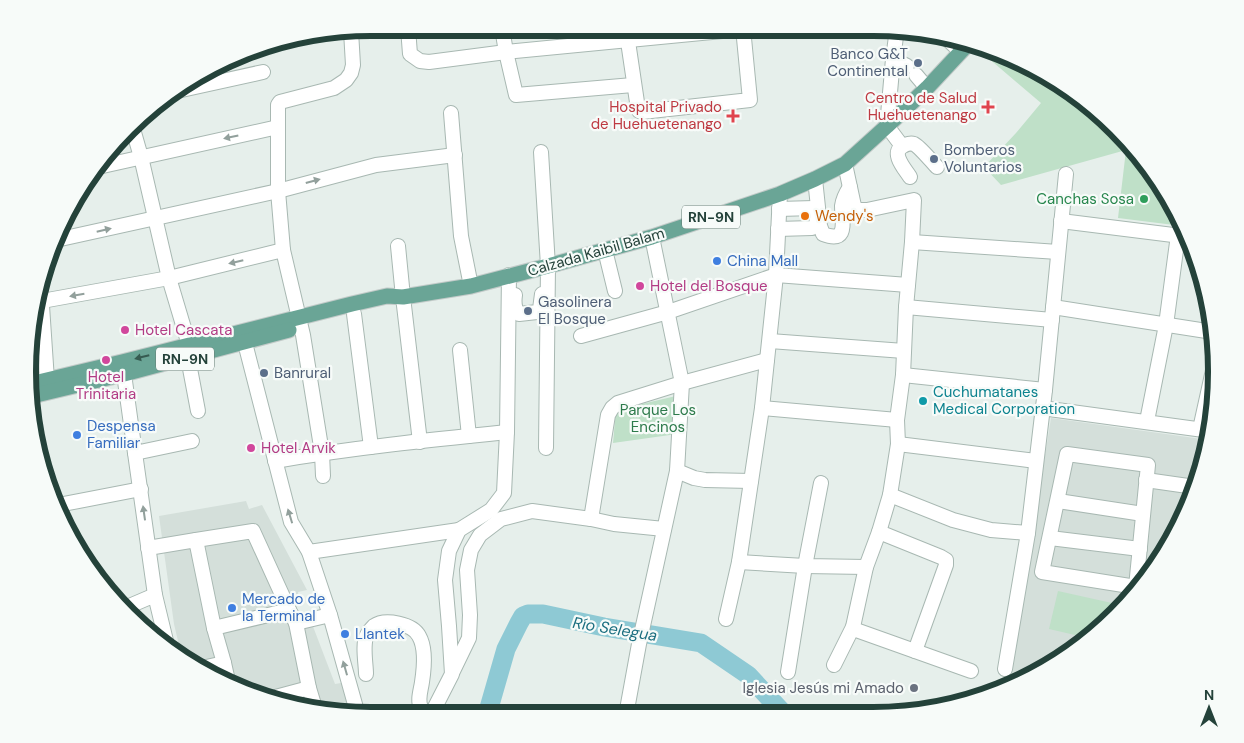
<svg xmlns="http://www.w3.org/2000/svg" width="1244" height="743" viewBox="0 0 1244 743" font-family="'DM Sans',sans-serif">
  <style>
    .built { fill: #d4dfda }
    .green { fill: #bfe0c8 }
    .lines { fill: none; stroke-linecap: round; stroke-linejoin: round }
    .river { stroke: #8ec9d4; stroke-width: 19 }
    .minor-casing { stroke: #a8b8b2; stroke-width: 16 }
    .major-casing { stroke: #c2cac8; stroke-width: 17 }
    .minor { stroke: #fff; stroke-width: 14 }
    .major { stroke: #6aa596; stroke-width: 15 }
    .oneway { fill: #92a09c }
    .oneway2 { fill: #365b51 }
    .service-dot { fill: #5c6f8a; stroke: #f7fbf9; stroke-width: 2 }
    .health-dot { fill: #e0444e; stroke: #f7fbf9; stroke-width: 2 }
    .leisure-dot { fill: #2e9e5b; stroke: #f7fbf9; stroke-width: 2 }
    .food-dot { fill: #e8710a; stroke: #f7fbf9; stroke-width: 2 }
    .shop-dot { fill: #3f7fe0; stroke: #f7fbf9; stroke-width: 2 }
    .hotel-dot { fill: #d1479c; stroke: #f7fbf9; stroke-width: 2 }
    .culture-dot { fill: #0f9aa8; stroke: #f7fbf9; stroke-width: 2 }
    .worship-dot { fill: #6b7280; stroke: #f7fbf9; stroke-width: 2 }
    .labels { text-anchor: middle; dominant-baseline: central; stroke-width: 4.5; stroke-linejoin: round; paint-order: stroke }
    .shield { fill: #f7fbf9; stroke: #637a73; stroke-width: 1 }
    .shield-label { font-size: 14px; font-weight: bold; fill: #24423a }
    .service-label { font-size: 15px; fill: #4e5e75; stroke: #f7fbf9; text-anchor: start }
    .health-label { font-size: 15px; fill: #be3a42; stroke: #f7fbf9; text-anchor: end }
    .leisure-label { font-size: 15px; fill: #27864d; stroke: #f7fbf9; text-anchor: end }
    .food-label { font-size: 15px; fill: #c56008; stroke: #f7fbf9; text-anchor: start }
    .street-label { font-size: 15px; fill: #24423a; stroke: #f7fbf9 }
    .shop-label { font-size: 15px; fill: #366cbe; stroke: #f7fbf9; text-anchor: start }
    .hotel-label { font-size: 15px; fill: #b23c85; stroke: #f7fbf9; text-anchor: start }
    .culture-label { font-size: 15px; fill: #0d838f; stroke: #f7fbf9; text-anchor: start }
    .park-label { font-size: 15px; fill: #2d7a4b; stroke: #f7fbf9 }
    .worship-label { font-size: 15px; fill: #5b616d; stroke: #f7fbf9; text-anchor: end }
    .water-label { font-size: 16px; font-style: italic; fill: #1c6f80; stroke: #f7fbf9 }
    .rim { fill: none; stroke: #24423a; stroke-width: 6 }
  </style>
  <rect width="100%" height="100%" fill="#e6efeb"/>
  <g class="built">
    <path d="M1051,418L1209,440L1190,503L1158,563L1100,630L1044,670L1008,685Z"/>
    <path d="M246,501L249,509L262,505L307,590L298,592L299,599L291,601L294,617L309,616L335,684L347,682L355,715H349L261,697L182,658L174,624L159,516Z"/>
  </g>
  <g class="green">
    <path d="M992,50L1064,86L1116,128L1159,181L1182,226L1118,218L1126,150L1001,185L984,167L1016,133L1041,103L987,57Z"/>
    <path d="M676,396L677,434L613,443L616,410Z"/>
    <path d="M1058,591L1121,605L1100,630L1088,638L1049,629Z"/>
  </g>
  <g class="lines">
    <path class="river" d="M487,715L506,649L519,623L523,616L528,614H543L604,627L701,643L748,675L785,715"/>
    <g class="minor-casing">
      <g id="minor">
        <path d="M408,28L410,54L420,61L429,62L506,52L743,29"/>
        <path d="M502,28L506,52L516,95L633,85"/>
        <path d="M626,28L638,109L639,111L642,112L750,100L743,28"/>
        <path d="M897,29L893,59L887,126L902,146"/>
        <path d="M946,38L961,52"/>
        <path d="M893,59L907,66"/>
        <path d="M916,75L927,88"/>
        <path d="M177,91L263,72"/>
        <path d="M451,113L461,236L471,286"/>
        <path d="M133,129L141,157L169,278L189,345"/>
        <path d="M541,152L548,266L546,448"/>
        <path d="M98,167L278,127"/>
        <path d="M910,177C905,169 890,153 903,146C906,144 911,143 914,144C920,147 932,162 937,167"/>
        <path d="M815,179L820,226L823,234C849,244 842,221 842,206C843,199 846,193 850,187"/>
        <path d="M1061,221L1189,237"/>
        <path d="M778,229L812,228L816,225C817,220 818,214 817,209L814,208L779,209"/>
        <path d="M56,240L278,191L376,165L455,155"/>
        <path d="M912,242L1058,252"/>
        <path d="M398,246L403,297L420,442"/>
        <path d="M605,250L615,291"/>
        <path d="M41,291L47,380"/>
        <path d="M515,295C514,302 514,309 519,314L537,312L540,309L542,294"/>
        <path d="M42,301L169,278L283,250"/>
        <path d="M906,307L1052,320"/>
        <path d="M1053,307L1213,332"/>
        <path d="M354,314L371,447"/>
        <path d="M581,336L668,312L776,275L908,285"/>
        <path d="M770,341L904,351"/>
        <path d="M245,343L291,522L309,552L330,615L358,715"/>
        <path d="M460,350L469,436"/>
        <path d="M188,358L198,411"/>
        <path d="M122,363L124,374L135,453L155,595L167,645"/>
        <path d="M903,375L1045,390"/>
        <path d="M762,408L897,420"/>
        <path d="M1042,408L1211,431"/>
        <path d="M1147,421L1166,325L1178,235"/>
        <path d="M1200,429L1215,361"/>
        <path d="M898,444L1036,461"/>
        <path d="M135,453L192,441"/>
        <path d="M1067,454L1148,465L1136,587L1042,572Z"/>
        <path d="M275,461C352,448 429,440 507,432"/>
        <path d="M677,471L694,478L705,480L751,481"/>
        <path d="M323,476L322,453L303,335L283,250L278,191V105L280,102L334,88L346,80L351,73L353,65L351,31"/>
        <path d="M1146,480L1195,487"/>
        <path d="M890,495L953,520L991,530L1028,533"/>
        <path d="M1058,501L1143,514"/>
        <path d="M58,505L141,489"/>
        <path d="M591,519L608,415L612,408L618,403L682,383L767,360"/>
        <path d="M879,532L941,557L946,560V565L915,651"/>
        <path d="M1050,538L1140,549"/>
        <path d="M196,540L253,531L289,610"/>
        <path d="M148,548L196,540L214,628"/>
        <path d="M309,552L459,530"/>
        <path d="M739,562L805,566L866,567"/>
        <path d="M127,607L155,595"/>
        <path d="M726,619L739,562L762,408L776,275L780,194"/>
        <path d="M853,627L856,630L971,671"/>
        <path d="M224,663L228,681"/>
        <path d="M834,665L853,627L866,567L879,532L890,495L898,444L897,420L903,375L906,307L912,242L914,200L867,210H858L854,206L845,164"/>
        <path d="M202,668L224,663L214,628L289,610L296,623L330,615"/>
        <path d="M1005,669L1028,533L1045,390L1066,174"/>
        <path d="M453,671L469,638L470,615L467,570L471,550L480,535L501,519L532,511L591,519L614,524L664,529"/>
        <path d="M788,672L805,566L821,483"/>
        <path d="M366,674C366,664 362,644 367,635C368,633 372,628 374,626C385,618 413,624 419,636C426,648 424,669 422,682C421,690 417,700 421,708C422,711 424,713 426,715"/>
        <path d="M309,688L315,708"/>
        <path d="M268,699L309,688L296,623"/>
        <path d="M431,715L452,674L449,626L445,580L449,551L459,530L491,510L504,493L507,432L509,275"/>
        <path d="M626,715L639,644L677,471L682,383L652,237"/>
      </g>
    </g>
    <g class="major-casing">
      <g id="major">
        <path d="M30,384L122,362L352,304L387,296L403,297L471,286L548,266L652,237L780,194L815,179L845,164L887,126L927,88L969,43"/>
        <path d="M32,396L124,374L289,330"/>
      </g>
    </g>
    <use href="#minor" class="minor"/>
    <use href="#major" class="major"/>
  </g>
  <defs><path id="oneway-solid" d="M-6-.8H1V-3.2L6.5 0L1 3.2V.8H-6Z" transform="scale(1.25)"/></defs>
  <g class="oneway">
    <use href="#oneway-solid" transform="translate(231 137) rotate(168)"/>
    <use href="#oneway-solid" transform="translate(313 181) rotate(-15)"/>
    <use href="#oneway-solid" transform="translate(104 230) rotate(-13)"/>
    <use href="#oneway-solid" transform="translate(236 262) rotate(167)"/>
    <use href="#oneway-solid" transform="translate(77 295) rotate(170)"/>
    <use href="#oneway-solid" transform="translate(144 513) rotate(-98)"/>
    <use href="#oneway-solid" transform="translate(290 516) rotate(-107)"/>
    <use href="#oneway-solid" transform="translate(345 668) rotate(-106)"/>
  </g>
  <use class="oneway2" href="#oneway-solid" transform="translate(142 357) rotate(166)"/>
  <g class="service-dot">
    <circle cx="918" cy="63" r="5"/>
    <circle cx="934" cy="159" r="5"/>
    <circle cx="528" cy="311" r="5"/>
    <circle cx="264" cy="373" r="5"/>
  </g>
  <g class="health-dot">
    <path d="M985.5 99.5h5v5h5v5h-5v5h-5v-5h-5v-5h5z"/>
    <path d="M730.5 108.5h5v5h5v5h-5v5h-5v-5h-5v-5h5z"/>
  </g>
  <circle class="leisure-dot" cx="1144" cy="199" r="5"/>
  <circle class="food-dot" cx="805" cy="216" r="5"/>
  <g class="shop-dot">
    <circle cx="717" cy="261" r="5"/>
    <circle cx="77" cy="435" r="5"/>
    <circle cx="232" cy="608" r="5"/>
    <circle cx="345" cy="634" r="5"/>
  </g>
  <g class="hotel-dot">
    <circle cx="640" cy="286" r="5"/>
    <circle cx="125" cy="330" r="5"/>
    <circle cx="106" cy="360" r="5"/>
    <circle cx="251" cy="448" r="5"/>
  </g>
  <circle class="culture-dot" cx="923" cy="401" r="5"/>
  <circle class="worship-dot" cx="914" cy="688" r="5"/>
  <g class="labels">
    <g class="shield">
      <rect x="682" y="205.5" width="58" height="23" rx="4"/>
      <rect x="156" y="347.5" width="58" height="23" rx="4"/>
    </g>
    <g class="shield-label">
      <text x="711" y="217">RN-9N</text>
      <text x="185" y="359">RN-9N</text>
    </g>
    <g class="service-label">
      <text x="908" y="54" text-anchor="end">Banco G&amp;T<tspan x="908" dy="17">Continental</tspan></text>
      <text x="944" y="150">Bomberos<tspan x="944" dy="17">Voluntarios</tspan></text>
      <text x="538" y="302">Gasolinera<tspan x="538" dy="17">El Bosque</tspan></text>
      <text x="274" y="373">Banrural</text>
    </g>
    <g class="health-label">
      <text x="977" y="98">Centro de Salud<tspan x="977" dy="17">Huehuetenango</tspan></text>
      <text x="722" y="107">Hospital Privado<tspan x="722" dy="17">de Huehuetenango</tspan></text>
    </g>
    <g class="leisure-label">
      <text x="1134" y="199">Canchas Sosa</text>
    </g>
    <g class="food-label">
      <text x="815" y="216">Wendy's</text>
    </g>
    <g class="street-label">
      <text transform="translate(596 252) rotate(-16)">Calzada Kaibil Balam</text>
    </g>
    <g class="shop-label">
      <text x="727" y="261">China Mall</text>
      <text x="87" y="426">Despensa<tspan x="87" dy="17">Familiar</tspan></text>
      <text x="242" y="599">Mercado de<tspan x="242" dy="17">la Terminal</tspan></text>
      <text x="355" y="634">Llantek</text>
    </g>
    <g class="hotel-label">
      <text x="650" y="286">Hotel del Bosque</text>
      <text x="135" y="330">Hotel Cascata</text>
      <text x="106" y="377" text-anchor="middle">Hotel<tspan x="106" dy="17">Trinitaria</tspan></text>
      <text x="261" y="448">Hotel Arvik</text>
    </g>
    <g class="culture-label">
      <text x="933" y="392">Cuchumatanes<tspan x="933" dy="17">Medical Corporation</tspan></text>
    </g>
    <g class="park-label">
      <text x="658" y="410">Parque Los<tspan x="658" dy="17">Encinos</tspan></text>
    </g>
    <g class="worship-label">
      <text x="904" y="688">Iglesia Jesús mi Amado</text>
    </g>
    <g class="water-label">
      <text transform="translate(615 629) rotate(9)">Río Selegua</text>
    </g>
  </g>
  <path d="M0 0H1244V743H0ZM371 36H873A335 335 0 0 1 1208 371V372A335 335 0 0 1 873 707H371A335 335 0 0 1 36 372V371A335 335 0 0 1 371 36Z" fill="#f7fbf9" fill-rule="evenodd"/>
  <path class="rim" d="M371 36H873A335 335 0 0 1 1208 371V372A335 335 0 0 1 873 707H371A335 335 0 0 1 36 372V371A335 335 0 0 1 371 36Z"/>
  <g transform="translate(1209 708)" stroke="#f7fbf9" stroke-width="4" paint-order="stroke">
  <path d="M0-4L9 19L0 12L-9 19Z" fill="#24423a"/>
  <text y="-8" font-size="14" font-weight="bold" text-anchor="middle" fill="#24423a">N</text>
  </g>
</svg>
